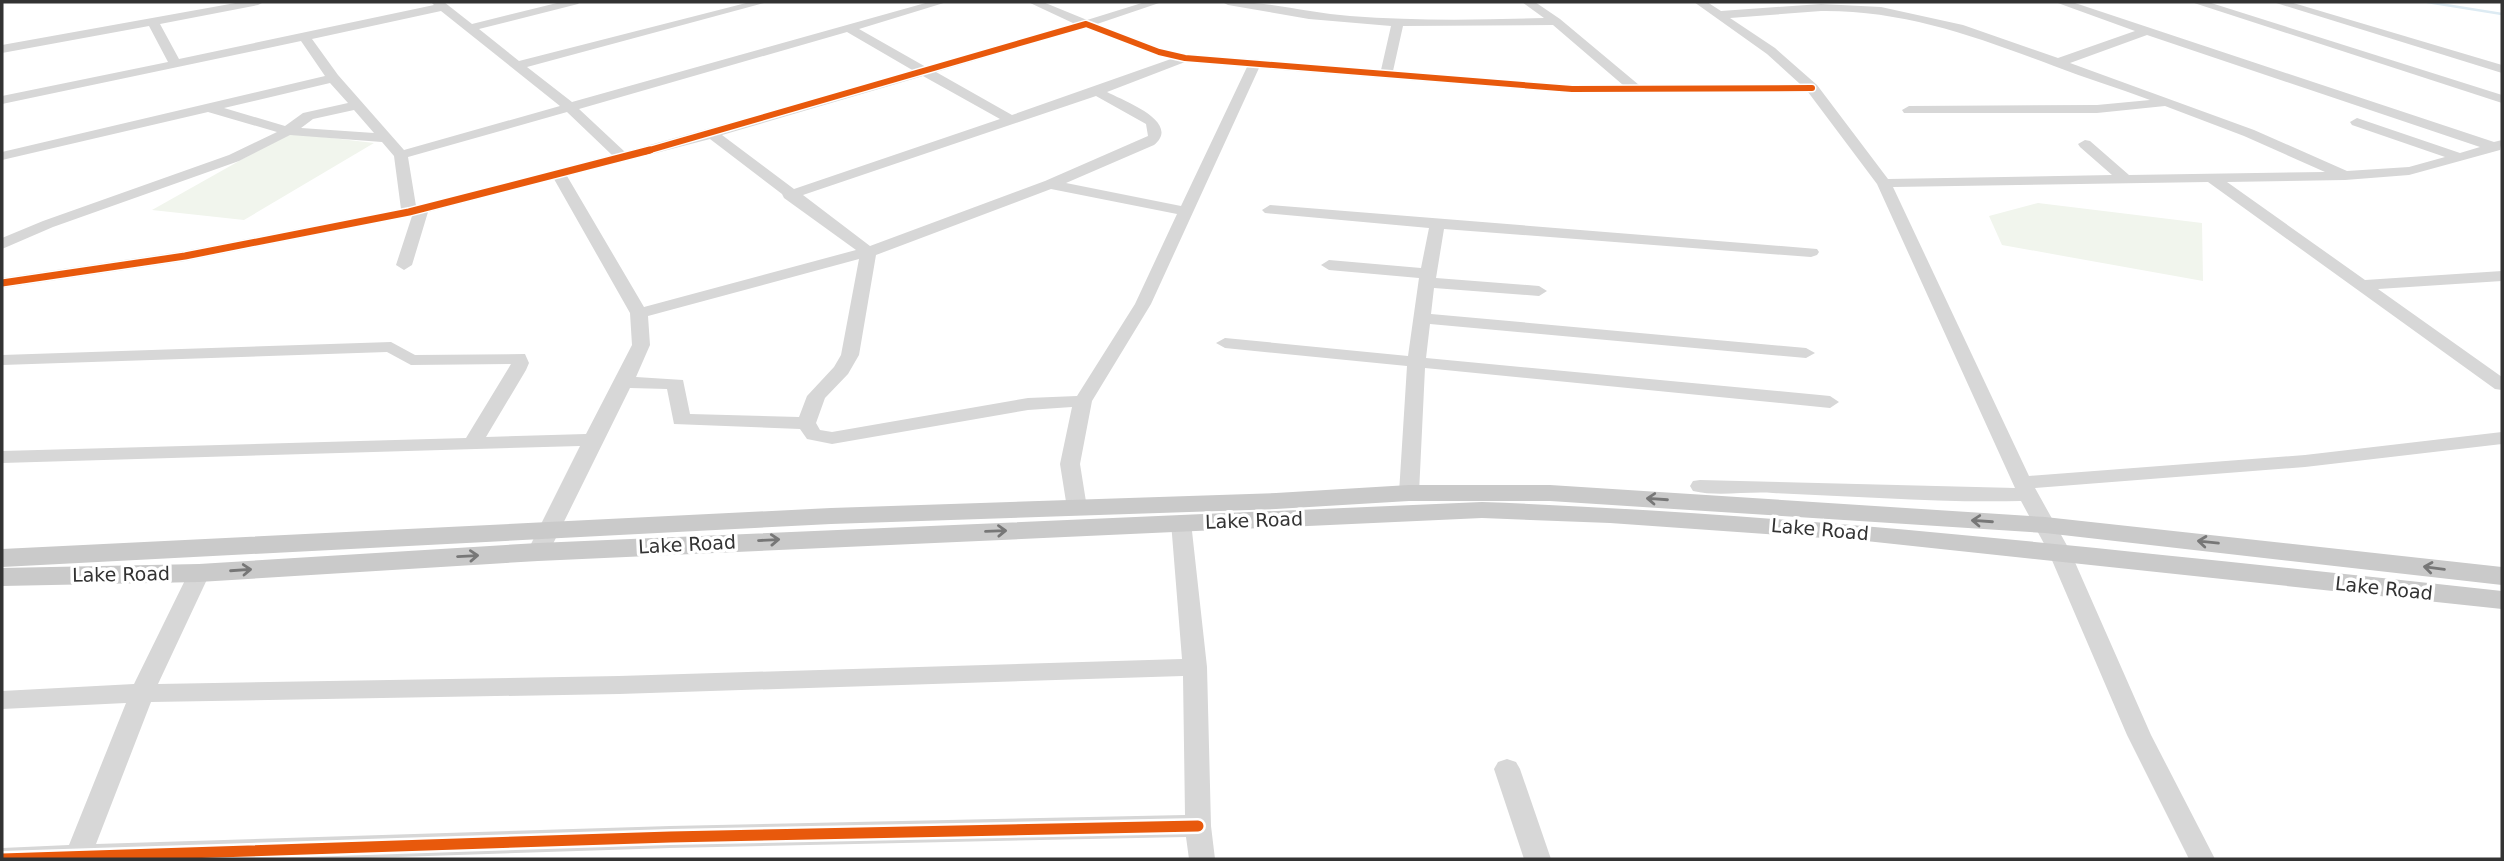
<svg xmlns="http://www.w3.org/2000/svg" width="2504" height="861" viewBox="0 0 2504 861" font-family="'DejaVu Sans',sans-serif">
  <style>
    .green { fill: #f1f5ed }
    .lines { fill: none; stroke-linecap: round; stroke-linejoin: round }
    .stream { stroke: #ddebf3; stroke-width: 2.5 }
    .minor { fill: #d7d7d7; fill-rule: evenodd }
    .major { fill: #cacaca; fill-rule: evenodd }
    .cycleway-far2-casing { stroke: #fff; stroke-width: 9 }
    .cycleway-far1-casing { stroke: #fff; stroke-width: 10 }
    .cycleway-casing { stroke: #fff; stroke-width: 16 }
    .cycleway-far2 { stroke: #e8590c; stroke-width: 6 }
    .cycleway-far1 { stroke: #e8590c; stroke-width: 7 }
    .cycleway { stroke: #e8590c; stroke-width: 11 }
    .oneway { stroke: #777 }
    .labels { text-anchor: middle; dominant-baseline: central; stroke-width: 7; stroke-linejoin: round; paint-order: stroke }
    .street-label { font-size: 19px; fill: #333; stroke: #fff }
  </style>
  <rect width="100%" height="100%" fill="#fff"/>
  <g class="green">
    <path d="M289,133L374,143L244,220L152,210Z"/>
    <path d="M2038,203L2202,223L2203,281L2002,245L1989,216Z"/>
  </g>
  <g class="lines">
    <path class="stream" d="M2427,2L2502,14"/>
    <g class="minor">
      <path d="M241,2H264L258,5L160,24L179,59L434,5L431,2H444L472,24L561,2H580L578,4L479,29L519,61L750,2H768L527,67L572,102L929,2H947L859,29L926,67L1075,24L1028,2H1043L1087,20L1145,2H1162L1097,24L1163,49L1185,54L1381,70L1391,26L1309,19L1228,5L1222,2C1264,0 1308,13 1350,16C1415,21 1479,20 1544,18L1522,2H1535L1560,19L1639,85L1800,84L1767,54L1694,2H1707L1721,11L1821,4L1881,7L1963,25L2058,58L2135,31L2055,2H2072L2494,142L2502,140L2500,150L2409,175L2345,180L2227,182L2365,280L2502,271V281L2378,289L2502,377V390L2495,389L2208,182L1893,187L2029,476L2305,455L2502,432V444L2305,467L2035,488L2070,551L2151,735L2215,859H2189L2127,735L2048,551L2021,501C1939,503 1856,496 1773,493C1747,491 1718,497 1693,491L1690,486L1693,481L1700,480L2015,488L1877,184L1808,92L1572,93L1259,68L1151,304L1092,401L1080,464L1087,508L1084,513H1070L1067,508L1060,464L1072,407L1028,410L832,444L807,439L800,429L674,424L667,389L630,388L549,552L546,557L538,559L530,557L527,552L580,446L2,463V451L466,438L511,364L411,365L387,352L2,365V355L391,342L415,355L525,354L529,363L526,370L486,437L586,434L632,345L630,313L554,179L428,212L412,265L404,270L396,265L412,216L185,261L2,288V278L185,251L401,209L394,156L382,142L290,135L239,161L53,227L2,249V238L43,221L229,155L277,132L208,112L2,160V152L325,76L301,41L2,104V96L168,62L149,26L2,53V45ZM441,11L560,106L404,150L338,75L312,39ZM1821,11C1904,10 1977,37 2054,66C2085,78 2118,88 2150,100L2097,105L1909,106L1902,110L1904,113H2097L2165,106L2244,136L2325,172L2129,175L2090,141L2085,140L2078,144L2080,147L2112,175L1888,179L1817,85L1775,48L1730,18ZM1553,25L1623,85H1572L1393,71L1403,26ZM1085,28L1171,59L1012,115L936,72ZM847,32L914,71L625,152L579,109ZM2147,35L2480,147L2460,153L2357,118L2350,122L2352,125L2445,157L2409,167L2347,171L2254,130L2070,63ZM1185,62L1247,67L1181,206L1066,183L1154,145C1182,122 1124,101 1107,92ZM923,76L1000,119L794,189L722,135ZM330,83L348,103L303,113L285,126L224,108ZM1096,96L1146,124L1148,136L1045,181L870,246L803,195ZM354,110L374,133L301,128L313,119ZM567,112L612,155L416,206L408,157ZM710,139L782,194L784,198L856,250L644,307L567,176ZM1051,189L1177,214L1135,304L1077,396L1028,398L832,432L820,430L816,423L825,398L848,374L859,355L876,255ZM859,259L841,355L834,367L807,396L799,417L690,414L683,380L636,377L650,345L648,316Z"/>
      <path d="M2191,2H2208L2502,95V103Z"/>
      <path d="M2273,2H2290L2502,65V73Z"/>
      <path d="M1270,205L1817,249L1819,252L1817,255L1811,257L1444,229L1436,278L1539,286L1547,291L1539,296L1434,288L1431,314L1806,348L1815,353L1806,358L1430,324L1426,358L1830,396L1839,402L1830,408L1425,368L1419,493L1416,498H1402L1399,493L1407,366L1225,348L1216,343L1225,338L1408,356L1419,278L1329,270L1321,265L1329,260L1421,268L1429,228L1265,213L1262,210Z"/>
      <path d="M1181,515L1188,517L1191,522L1207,667L1211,826L1215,859H1189L1186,837L670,848L338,859H2V848L69,845L126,703L2,709V691L134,684L191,568L199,566L207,568L210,573L158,684L619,676L1182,659L1171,522L1174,517ZM1183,676L1185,815L670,826L96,844L151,702L619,694Z"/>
      <path d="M1507,759L1516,762L1520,769L1551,859H1524L1494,769L1498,762Z"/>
    </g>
    <g class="major">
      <path d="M1409,485H1550L2045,517L2502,567V585L2045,533L1550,501H1409L1276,509L831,524L2,567V549L831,508L1276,493Z"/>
      <path d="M1482,502C1824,515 2162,555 2502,591V609L1866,541L1610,523L1482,518L538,561L199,582L2,586V568L199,564L538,543Z"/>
    </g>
    <g class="cycleway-far2-casing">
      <path id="cycleway-far2" d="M643,152L1086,24L1159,52L1185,58L1572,89L1812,88"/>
    </g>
    <g class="cycleway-far1-casing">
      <path id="cycleway-far1" d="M2,283L185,256L409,212L650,150"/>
    </g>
    <g class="cycleway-casing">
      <path id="cycleway" d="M2,859L670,837L1198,826"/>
    </g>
    <use href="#cycleway-far2" class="cycleway-far2"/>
    <use href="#cycleway-far1" class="cycleway-far1"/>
    <use href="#cycleway" class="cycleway"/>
  </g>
  <defs><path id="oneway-shaft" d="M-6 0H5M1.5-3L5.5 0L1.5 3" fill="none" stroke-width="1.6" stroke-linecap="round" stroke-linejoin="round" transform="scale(1.75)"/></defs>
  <g class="oneway">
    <use href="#oneway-shaft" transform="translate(1657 499) rotate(-176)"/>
    <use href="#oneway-shaft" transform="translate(1982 521) rotate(-176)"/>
    <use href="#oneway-shaft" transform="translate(996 531) rotate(-2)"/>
    <use href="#oneway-shaft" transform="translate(769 540) rotate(-3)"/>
    <use href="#oneway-shaft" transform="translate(2208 542) rotate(-174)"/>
    <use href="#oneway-shaft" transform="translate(468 556) rotate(-3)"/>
    <use href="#oneway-shaft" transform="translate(2434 568) rotate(-173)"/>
    <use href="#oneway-shaft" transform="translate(241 570) rotate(-4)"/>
  </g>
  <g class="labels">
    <g class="street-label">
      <text transform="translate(1254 520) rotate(-2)">Lake Road</text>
      <text transform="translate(1820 529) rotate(5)">Lake Road</text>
      <text transform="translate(687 544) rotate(-3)">Lake Road</text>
      <text transform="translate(121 574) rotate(-1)">Lake Road</text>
      <text transform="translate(2384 588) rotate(6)">Lake Road</text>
    </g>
  </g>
  <rect width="2504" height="861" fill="none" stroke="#333333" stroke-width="7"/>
</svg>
